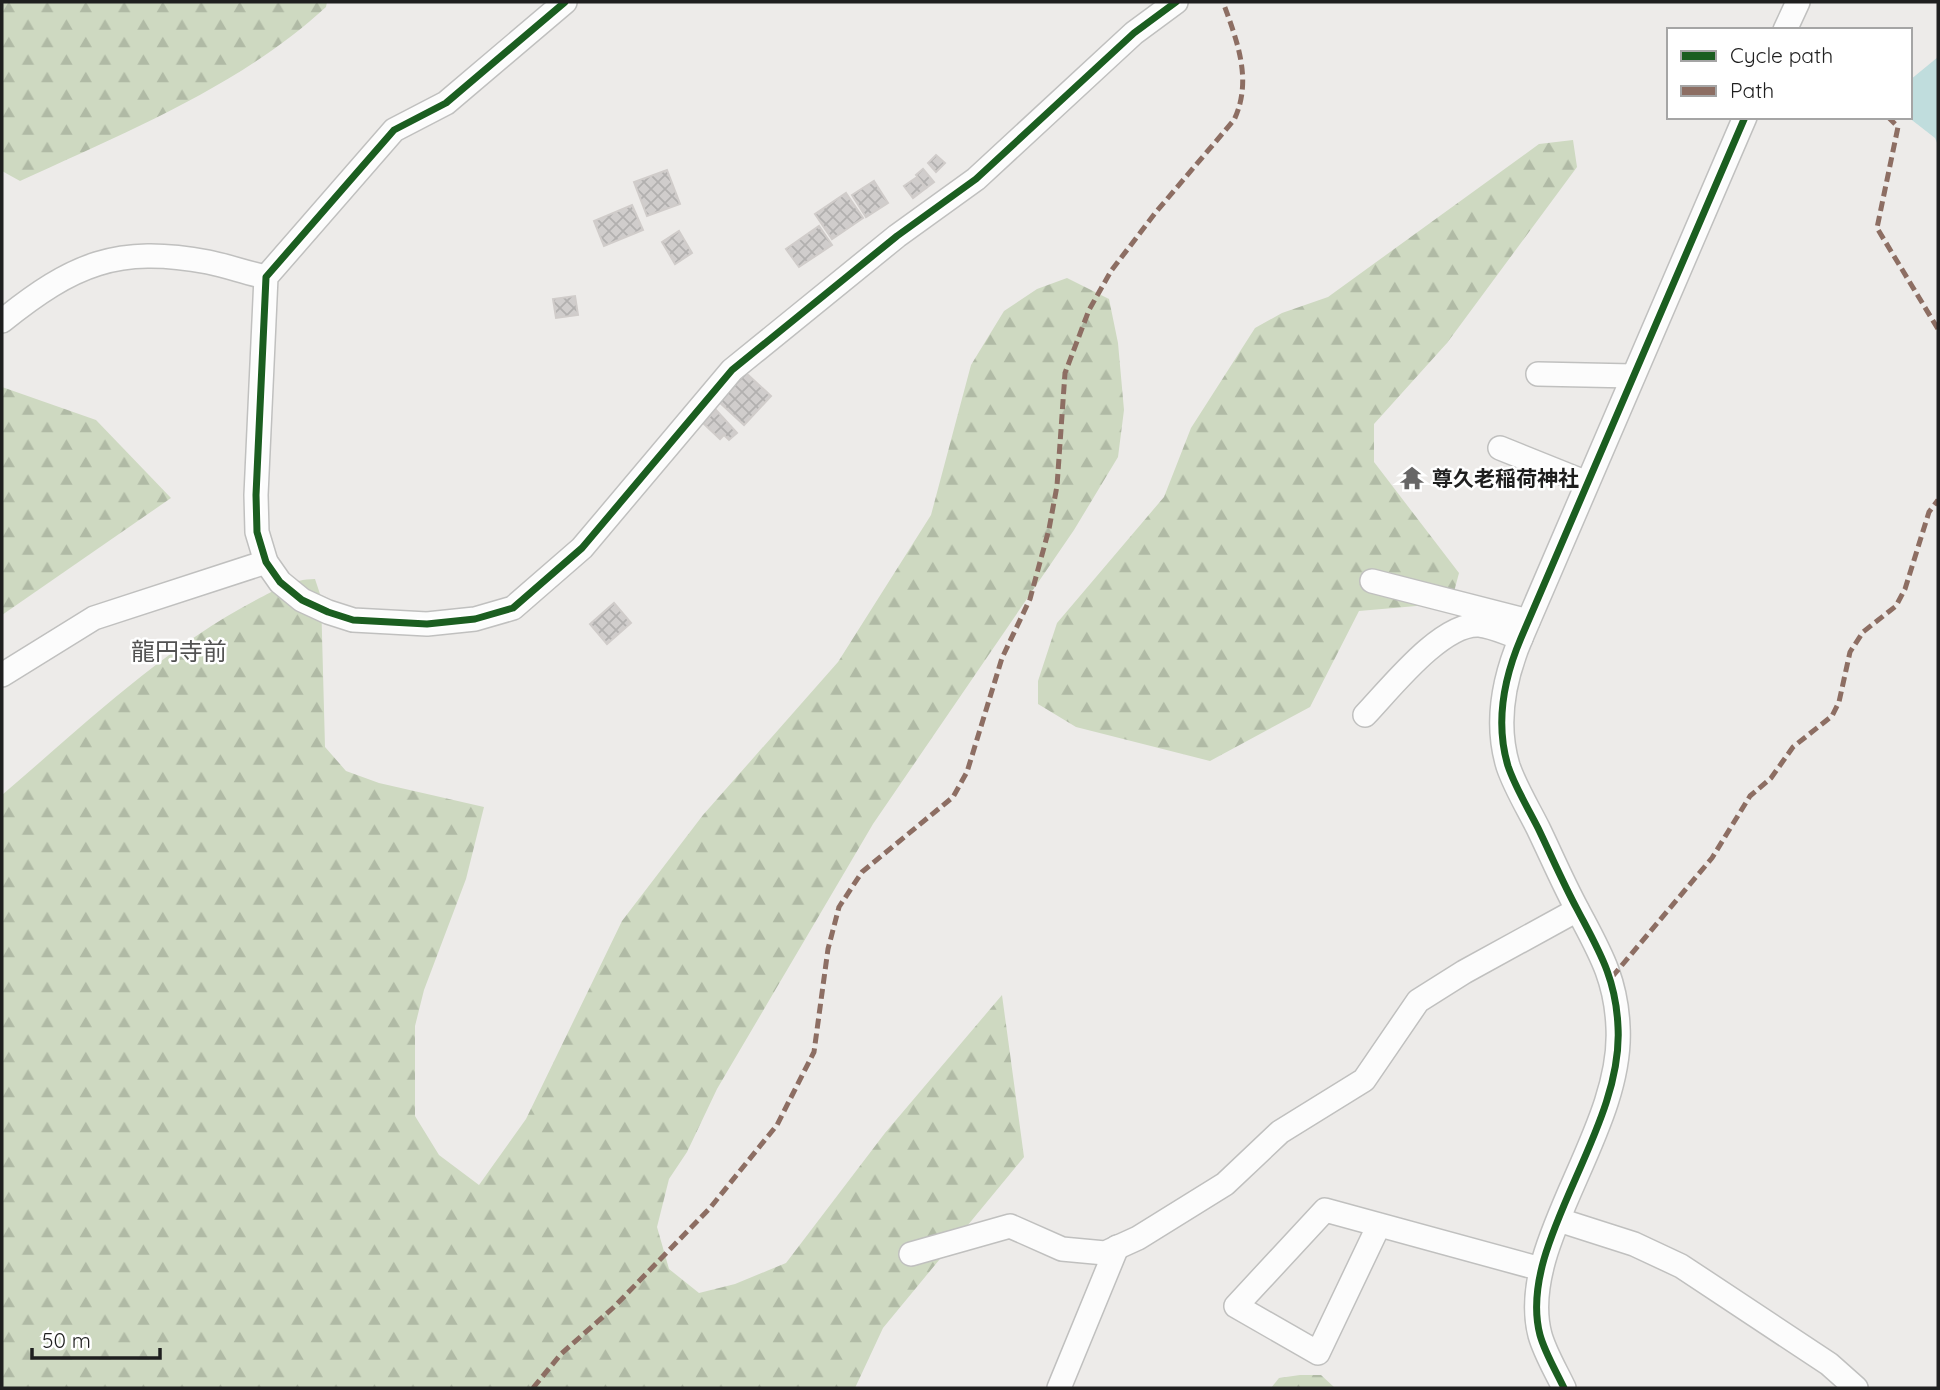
<svg xmlns="http://www.w3.org/2000/svg" width="1940" height="1390" viewBox="0 0 1940 1390" font-family="Quicksand,'Noto Sans JP',sans-serif">
  <style>
    .forest { fill: url(#forest-firs) }
    .water { fill: #c0dddd }
    .building { fill: url(#building-cross-hatch); stroke: #d0ccca; stroke-width: 2 }
    .lines { fill: none; stroke-linecap: round; stroke-linejoin: round }
    .minor-casing { stroke: #c0c0bf; stroke-width: 26 }
    .minor { stroke: #fcfcfc; stroke-width: 23 }
    .quiet { stroke: #8d6e63; stroke-width: 5; stroke-dasharray: 10 5; stroke-linecap: butt }
    .cycleway-casing { stroke: #fff; stroke-width: 11 }
    .cycleway { stroke: #1b5e20; stroke-width: 7 }
    .labels { text-anchor: middle; dominant-baseline: central; stroke-width: 5; stroke-linejoin: round; paint-order: stroke }
    .poi-label { font-size: 21px; font-weight: bold; fill: #1f1f1f; stroke: #fff; text-anchor: start }
    .quarter-label { font-size: 24px; fill: #525252; stroke: #fff }
  </style>
  <defs>
    <pattern id="forest-firs" width="22" height="20" patternUnits="userSpaceOnUse" patternTransform="scale(1.75)"><rect width="22" height="20" fill="#ced9c1"/><path d="M5 1l3.5 6h-7zM16 11l3.5 6h-7z" fill="#b0baa5"/></pattern>
    <pattern id="building-cross-hatch" width="8" height="8" patternUnits="userSpaceOnUse" patternTransform="scale(1.75)"><rect width="8" height="8" fill="#d0cdcc"/><path d="M0 0l8 8M0 8l8-8" fill="none" stroke="#b2b0af"/></pattern>
  </defs>
  <rect width="100%" height="100%" fill="#edebe9"/>
  <g class="forest">
    <path d="M2,2H327L326,7C240,86 126,132 20,181L2,171Z"/>
    <path d="M1573,140L1577,167L1447,343L1374,424V462L1459,573L1451,603L1359,611L1310,707L1210,761L1076,727L1038,704V681L1057,623L1164,497L1191,428L1255,328L1282,313L1328,297L1539,144Z"/>
    <path d="M1067,278L1109,299L1118,343L1124,410L1118,457L1074,530L873,824L717,1089L687,1152L669,1179L657,1227L669,1269L699,1293L735,1284L786,1263L885,1133L1002,995L1024,1157L883,1328L855,1388H2V795C83,726 161,650 256,600C276,590 292,579 315,579L321,597L325,747L346,771L379,783L484,807L466,879L424,990L415,1026V1116L439,1155L479,1185L526,1119L622,921L703,815L838,662L931,515L971,365L1004,311L1037,289Z"/>
    <path d="M2,387L96,420L171,498L2,615Z"/>
    <path d="M1300,1375H1321L1335,1388H1271L1279,1378Z"/>
  </g>
  <path class="water" d="M1938,57V145L1935,138L1908,117H1910V80Z"/>
  <g class="building">
    <path d="M936,155L945,163L936,172L928,163Z"/>
    <path d="M923,169L934,182L926,188L916,175Z"/>
    <path d="M667,170L680,204L647,216L634,182Z"/>
    <path d="M917,177L926,188L913,198L904,186Z"/>
    <path d="M874,181L888,203L866,217L852,195Z"/>
    <path d="M846,193L863,218L832,239L815,214Z"/>
    <path d="M632,205L643,230L604,246L594,221Z"/>
    <path d="M819,226L832,245L799,267L786,249Z"/>
    <path d="M679,231L692,253L675,264L662,242Z"/>
    <path d="M575,296L578,315L556,318L553,299Z"/>
    <path d="M746,373L771,396L744,425L719,402Z"/>
    <path d="M716,410L737,433L729,440L724,435L720,439L703,423Z"/>
    <path d="M614,603L631,623L607,644L590,624Z"/>
  </g>
  <g class="lines">
    <g class="minor-casing">
      <g id="minor">
        <path d="M565,2L446,103L394,130L266,277L256,495L257,532L266,562L280,582L302,600L328,612L353,620L427,624L475,619L513,608L582,548L732,370L897,236L976,179L1134,33L1176,2"/>
        <path d="M1785,30L1798,2"/>
        <path d="M2,321C73,264 117,245 208,262C228,266 246,273 266,277"/>
        <path d="M1538,374L1633,376"/>
        <path d="M1500,448L1587,483"/>
        <path d="M1372,581L1528,621"/>
        <path d="M2,675L94,618L266,562"/>
        <path d="M1365,715C1390,689 1441,623 1479,625C1492,626 1508,634 1521,638"/>
        <path d="M1559,1220L1634,1244L1681,1266L1829,1364L1856,1388"/>
        <path d="M1379,1225L1318,1353L1236,1306L1325,1210L1541,1269"/>
        <path d="M911,1254L1010,1226L1062,1249L1105,1253L1138,1238L1225,1184L1280,1132L1364,1080L1418,1001L1464,972L1577,910"/>
        <path d="M1059,1388L1117,1247"/>
        <path d="M1564,1388C1556,1371 1545,1353 1540,1335C1516,1244 1624,1131 1618,1027C1616,978 1599,951 1577,909C1563,883 1551,855 1538,828C1528,808 1515,787 1508,766C1495,723 1504,678 1521,638L1745,117"/>
      </g>
    </g>
    <use href="#minor" class="minor"/>
    <g class="quiet">
      <path d="M1888,117L1898,127L1877,228L1938,329"/>
      <path d="M1612,977L1712,858L1750,796L1771,778L1793,747L1832,716L1839,702L1850,652L1863,632L1896,606L1905,589L1929,512L1938,500"/>
      <path d="M533,1388L561,1354L614,1307L710,1208L777,1125L814,1052L828,949L839,907L862,872L953,797L967,772L1002,658L1030,599L1049,529L1057,486L1065,373L1089,310L1111,271L1156,212L1234,120C1253,80 1237,41 1223,2"/>
    </g>
    <g class="cycleway-casing">
      <g id="cycleway">
        <path d="M565,2L446,103L394,130L266,277L256,495L257,532L266,562L280,582L302,600L328,612L353,620L427,624L475,619L513,608L582,548L732,370L897,236L976,179L1134,33L1176,2"/>
        <path d="M1564,1388C1556,1371 1545,1353 1540,1335C1516,1244 1624,1131 1618,1027C1616,978 1599,951 1577,909C1563,883 1551,855 1538,828C1528,808 1515,787 1508,766C1495,723 1504,678 1521,638L1745,117"/>
      </g>
    </g>
    <use href="#cycleway" class="cycleway"/>
  </g>
  <defs>
    <g id="temple-bare" transform="scale(1.89)"><path d="M0-6L5-2H3V0L6.5 2.5H4V6H1.5V3h-3V6H-4V2.5H-6.5L-3 0V-2H-5Z" fill="#676666" stroke="#fff" stroke-width="2.5" paint-order="stroke"/></g>
  </defs>
  <g fill-rule="evenodd">
    <use href="#temple-bare" x="1412" y="478"/>
  </g>
  <g class="labels">
    <g class="poi-label">
      <text x="1432" y="478">尊久老稲荷神社</text>
    </g>
    <g class="quarter-label">
      <text x="179" y="651">龍円寺前</text>
    </g>
  </g>
  <rect width="1940" height="1390" fill="none" stroke="#1f1f1f" stroke-width="7"/>
  <rect x="1667" y="28" width="245" height="91" fill="#ffffff" stroke="#a5a5a5" stroke-width="2"/>
  <rect x="1681" y="51" width="35" height="10" fill="#1b5e20" stroke="#a5a5a5" stroke-width="2"/>
  <text x="1730" y="63" font-size="21" fill="#1f1f1f">Cycle path</text>
  <rect x="1681" y="86" width="35" height="10" fill="#8d6e63" stroke="#a5a5a5" stroke-width="2"/>
  <text x="1730" y="98" font-size="21" fill="#1f1f1f">Path</text>
  <path d="M32 1348v10h128v-10" fill="none" stroke="#1f1f1f" stroke-width="3.5"/>
  <text x="42" y="1348" font-size="21" fill="#1f1f1f" stroke="#ffffff" stroke-width="5" paint-order="stroke">50 m</text>
</svg>
